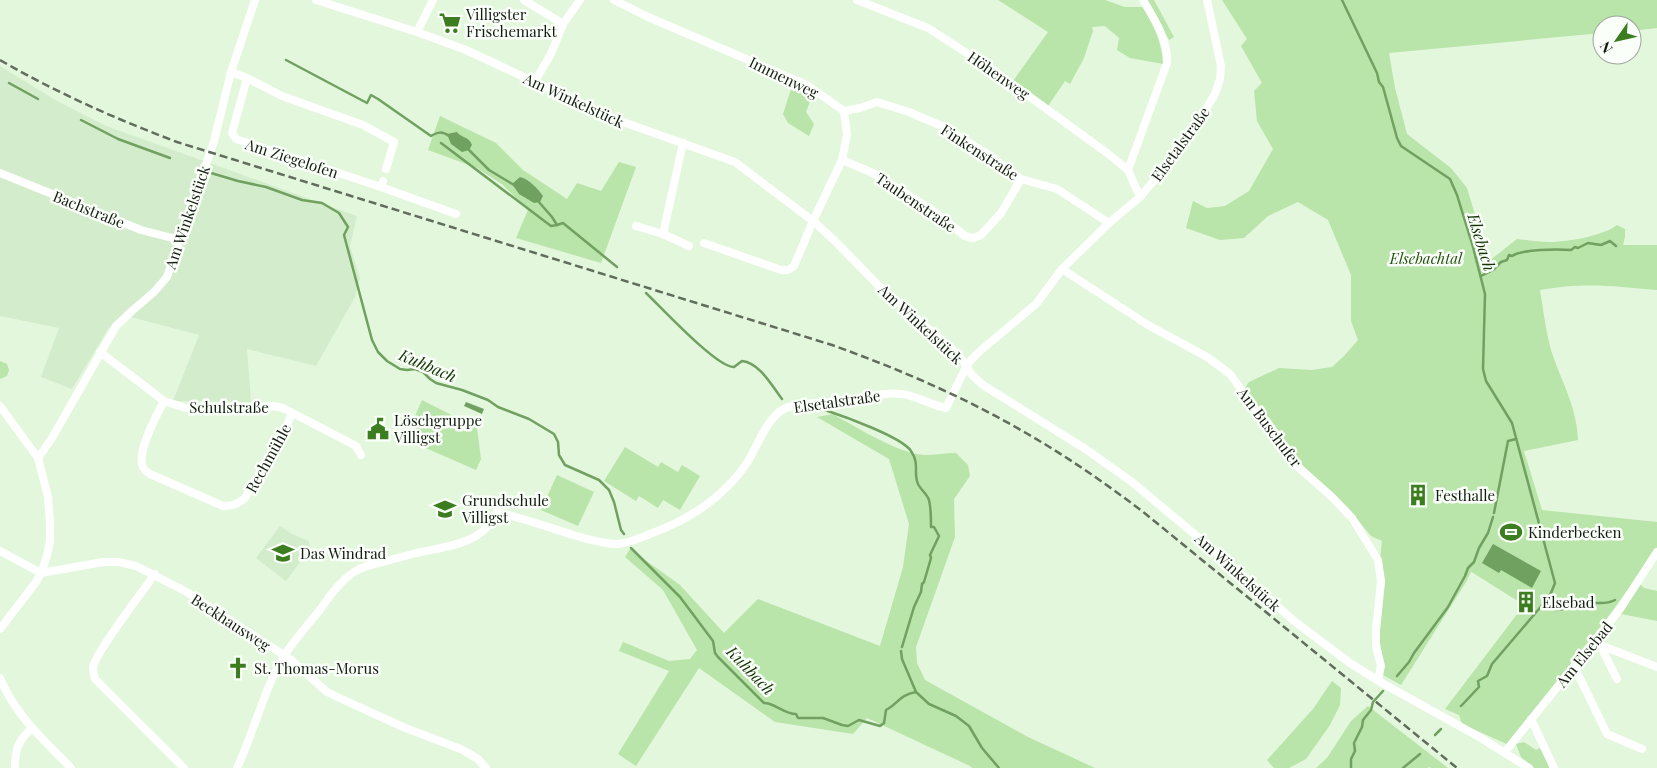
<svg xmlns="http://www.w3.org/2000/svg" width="1657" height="768" viewBox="0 0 1657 768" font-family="'Playfair Display',serif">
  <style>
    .built { fill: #d3eccb }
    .green { fill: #b9e4aa }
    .water { fill: #70a160 }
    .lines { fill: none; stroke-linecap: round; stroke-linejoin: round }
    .stream { stroke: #70a160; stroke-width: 2.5 }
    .minor { stroke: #fff; stroke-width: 8 }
    .rail { stroke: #616c5d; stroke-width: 2.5; stroke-dasharray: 8 4; stroke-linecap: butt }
    .labels { text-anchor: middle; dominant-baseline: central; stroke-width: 5; stroke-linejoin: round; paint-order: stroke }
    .poi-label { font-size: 15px; fill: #141b12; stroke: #fbfff9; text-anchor: start }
    .street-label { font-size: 15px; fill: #141b12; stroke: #fbfff9 }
    .park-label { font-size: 15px; font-style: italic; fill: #23520e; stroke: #fbfff9 }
    .water-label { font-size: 16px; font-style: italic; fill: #113203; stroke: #fbfff9 }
  </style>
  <rect width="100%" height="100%" fill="#e3f7dc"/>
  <g class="built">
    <path d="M0,66L57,101L106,126L357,216L350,246L360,278L355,297L316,366L247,349L251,402L173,401L199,335L123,315L108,329L72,389L41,377L59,328L0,316Z"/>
    <path d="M280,526L292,534L309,541L310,549L286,581L256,558Z"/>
  </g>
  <g class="green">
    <path d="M998,0H1105L1125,7H1143C1154,25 1162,43 1163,64L1130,58L1117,50L1119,38L1105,26L1092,27L1093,31L1084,58L1070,84L1065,81L1048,106L1013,81L1048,32Z"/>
    <path d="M1147,0H1154L1174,37L1169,40Z"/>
    <path d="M1222,0H1657V28L1632,31V25H1602V33L1389,53L1395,88L1407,134L1451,168L1467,188L1489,261L1517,239C1527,240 1538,242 1549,242C1567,242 1603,236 1617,225L1625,229V237L1623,245H1657V290C1614,286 1582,282 1540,290C1544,313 1546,337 1554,359C1564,386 1577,410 1578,440L1524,451L1542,510L1657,522V549L1574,664L1509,745L1462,724L1459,715L1445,709L1524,605L1470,571L1471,572L1466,582L1401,685L1383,675L1382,654L1378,630L1385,582L1380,560L1382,541L1371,536L1349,509L1301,464L1269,417H1265L1245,388L1249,382L1279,368L1312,370L1332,367L1344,356L1358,340L1351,321V275L1328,220L1298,202L1268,216L1244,238L1220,240L1186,228L1193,201L1207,208L1225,206L1249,191L1273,149L1257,121L1254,91L1262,83L1241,46L1247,39Z"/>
    <path d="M792,86L811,99L806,112L814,124L809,136L788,123L783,114Z"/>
    <path d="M440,116L496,143L523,170L567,199L577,183L601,191L619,162L636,167L601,263L516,238L528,210L503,185L477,168L428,150Z"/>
    <path d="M0,361L7,364L9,370L7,376L0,379Z"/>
    <path d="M422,400L477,428L481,459L476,470L405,439Z"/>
    <path d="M833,414C856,427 899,454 925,455C935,455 946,453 956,453L968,465L970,476L954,499L955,537L916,647L917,663L925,680L1028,737L1095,768H972L970,766L867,718L853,734L775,722L699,668L636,766L618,754L669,671L619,651L623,642L669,661L690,659L697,650L663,590L625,557L630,549L680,585L724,633L758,599L880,646L903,567L909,524L889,459L817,417Z"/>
    <path d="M625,447L658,467L661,462L678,472L682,465L700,476L680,510L663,500L658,508L639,496L636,501L604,481Z"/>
    <path d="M557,475L594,492L578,526L541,510Z"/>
    <path d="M1640,584L1644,588L1657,591V621L1621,614Z"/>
    <path d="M1332,681L1341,688L1340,705L1330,725L1306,759L1289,768H1274L1267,760L1313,709Z"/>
    <path d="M1368,706L1448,768H1431L1429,767L1428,768H1316L1327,758L1351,721Z"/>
    <path d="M1524,742L1536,750L1540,748L1550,768H1534L1521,757L1516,744Z"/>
  </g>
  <g class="water">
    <path d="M457,132C461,138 469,136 472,145L469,150L462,152L451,144L447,134Z"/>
    <path d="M520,177C530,180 537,188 543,196L540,202L534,203L519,194L512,184Z"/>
    <path d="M466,402L484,409L482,414L464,406Z"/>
    <path d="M1505,525L1521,531V533L1518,539L1511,536L1508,537L1502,533Z"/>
    <path d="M1493,544L1541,571L1532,588L1501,570L1499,573L1482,563Z"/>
  </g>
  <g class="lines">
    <g class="stream">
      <path d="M1342,0L1377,73L1379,82L1383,87L1397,138L1401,146L1450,179L1457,195L1473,247L1485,294L1483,369L1486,381L1512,423L1555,583L1551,593L1544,603L1492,664L1487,676L1478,681L1479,687L1461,706"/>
      <path d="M286,60L367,103L371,95L378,99L431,136C438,132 442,131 449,136"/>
      <path d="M9,83L38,99"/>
      <path d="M81,120L118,139L170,158"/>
      <path d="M441,143L551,226L557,225"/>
      <path d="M468,149L489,170L514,185"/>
      <path d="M211,173L238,181L266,187L302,200L322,203L339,213L348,227L344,235L372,340L378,352L387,361L400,369L407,370L415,369L423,372L430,379L436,383L462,390L488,400L498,407L529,419L554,434L558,442L559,455L565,465L599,480L609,490L614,502L621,530L624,534"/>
      <path d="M538,201L552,217L557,225L563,223L617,267"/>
      <path d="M1481,276L1493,270L1501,262L1507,260L1509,255L1512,256C1522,249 1558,249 1571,250L1575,247L1578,248L1588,243L1601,245L1610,241L1616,246"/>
      <path d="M646,293C661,307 717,368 734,367L742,361C760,363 772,386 782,399"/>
      <path d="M825,410C843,416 902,437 911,451C920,464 913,473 918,484C921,490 927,494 929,500C931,508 931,519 931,527H934L939,536L930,555L931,558L924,582L922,584L921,592L914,607L902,647"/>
      <path d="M1494,513L1508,441L1516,439"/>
      <path d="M631,548L680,597L713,641L715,653L718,657L764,703C775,703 784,714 796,714L798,718H823L842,725L848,726L859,720L880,726L884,723L886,710C898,704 899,695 916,692L929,704L956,716L969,726L982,748L999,768"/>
      <path d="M1544,603L1556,610L1563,609L1568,599C1583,600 1601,607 1615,600"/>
      <path d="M901,651L902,659L916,692"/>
      <path d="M1397,676L1409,662L1414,653L1448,607L1465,576L1468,568L1474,562L1479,548L1488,533L1493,517"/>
      <path d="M1435,735L1441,729"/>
      <path d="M1351,768V759L1355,751L1354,743L1362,727L1363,720L1371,710L1373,702L1383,691"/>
      <path d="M1403,768L1420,754"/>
    </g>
    <g class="minor">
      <path d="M316,0L417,32L466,50L612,118L735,162L813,221L834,240L878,285L951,348L963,361L972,375L983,385L1087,450L1132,482L1223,558L1294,621L1350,663L1382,683L1481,738L1529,768"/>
      <path d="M524,0L563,24"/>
      <path d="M614,0L648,17L807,85L844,111L847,135L842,160L813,221L794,266L788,270H781L704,243"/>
      <path d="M857,0L928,28L993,70L1107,153L1128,170L1140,197"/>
      <path d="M417,32L433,0"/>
      <path d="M231,72L247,78L282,96L363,125L394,142L386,169"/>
      <path d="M247,78L232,133L236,139L381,187"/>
      <path d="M535,81L551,54L563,24L580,0"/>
      <path d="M844,111L860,108L877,102L909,112L944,127L992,157L1021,179L1057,189L1109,223"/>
      <path d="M842,160L873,173L932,210L965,236L973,238L981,235L1001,213L1021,179"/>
      <path d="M1128,170L1167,63C1168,40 1155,20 1143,0"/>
      <path d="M0,173L141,230L180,240"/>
      <path d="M383,181L381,187L456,214"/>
      <path d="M636,226L663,234L689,246"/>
      <path d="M663,234L683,143"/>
      <path d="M1062,269L1148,325L1207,357L1230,374L1297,466L1332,497L1352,518L1378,560L1381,581L1376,631V646L1381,666L1378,680"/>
      <path d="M100,352L164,401L186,408L202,409L273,406L283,408L356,446L361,455"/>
      <path d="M164,401C157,415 134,455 144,469C145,471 148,472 150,474L223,506C233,506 238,504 245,498L287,425L292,413"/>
      <path d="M0,406L38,458L48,497L50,523V541L47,556L41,573L36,582L0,629"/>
      <path d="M38,458L52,438L116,326L133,310L154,292L167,277L214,141L231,72L255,0"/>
      <path d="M0,551L41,573"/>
      <path d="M41,573L103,562H119L136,566L185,591L290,659L327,692L346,701L403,727L463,750L478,759L486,768"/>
      <path d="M155,574C144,590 94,654 93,668C93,672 94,676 95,679L184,768"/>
      <path d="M1574,666L1607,734L1642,749"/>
      <path d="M0,678C16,716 43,739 71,768"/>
      <path d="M1617,679L1600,645L1657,667"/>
      <path d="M1531,719L1554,768"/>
      <path d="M1505,752L1620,609L1657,552"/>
      <path d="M15,768C15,749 18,741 32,728"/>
      <path d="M237,768C254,732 264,689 284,656C294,640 307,626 319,611C329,597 340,581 354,572C363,566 373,564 383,562C394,559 405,556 416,553C445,547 484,544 497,512C523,518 548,527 573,535C588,539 602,544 618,544C629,543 640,538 650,534C689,520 723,498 747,463C757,447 764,425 779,412C783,409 788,407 793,406C808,402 823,404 838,402C859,400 882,391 902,394C917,396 931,405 946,408L966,367L971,360L980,351L1036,304L1062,269L1109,223L1140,197L1173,158L1196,126L1215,94L1220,79L1221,66L1207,0"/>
    </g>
    <path class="rail" d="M0,60C57,93 116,119 177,142L832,345C899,369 964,397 1026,433C1066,456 1105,483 1142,511L1457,768"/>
  </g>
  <defs>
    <g id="supermarket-bare" transform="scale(1.725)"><path d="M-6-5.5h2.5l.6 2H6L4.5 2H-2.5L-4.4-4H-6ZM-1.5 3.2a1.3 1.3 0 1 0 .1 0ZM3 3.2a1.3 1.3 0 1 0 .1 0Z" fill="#3c7e1f" stroke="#fbfff9" stroke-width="2.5" paint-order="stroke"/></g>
    <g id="civic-bare" transform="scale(1.725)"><path d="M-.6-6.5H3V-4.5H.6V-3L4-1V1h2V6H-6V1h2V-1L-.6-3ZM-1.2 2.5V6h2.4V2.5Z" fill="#3c7e1f" stroke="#fbfff9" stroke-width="2.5" paint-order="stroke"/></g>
    <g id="building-bare" transform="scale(1.725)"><path d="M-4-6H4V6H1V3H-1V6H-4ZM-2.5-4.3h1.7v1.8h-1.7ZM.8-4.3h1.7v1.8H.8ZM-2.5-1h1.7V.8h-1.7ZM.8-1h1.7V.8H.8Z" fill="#3c7e1f" stroke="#fbfff9" stroke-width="2.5" paint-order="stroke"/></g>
    <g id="school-bare" transform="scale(1.725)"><path d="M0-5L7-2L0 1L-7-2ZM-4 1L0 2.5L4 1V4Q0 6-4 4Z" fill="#3c7e1f" stroke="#fbfff9" stroke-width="2.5" paint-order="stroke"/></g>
    <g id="stadium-bare" transform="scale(1.725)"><path d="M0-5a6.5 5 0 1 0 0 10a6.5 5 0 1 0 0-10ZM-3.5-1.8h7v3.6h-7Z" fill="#3c7e1f" stroke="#fbfff9" stroke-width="2.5" paint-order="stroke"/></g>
    <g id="church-bare" transform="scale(1.725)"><path d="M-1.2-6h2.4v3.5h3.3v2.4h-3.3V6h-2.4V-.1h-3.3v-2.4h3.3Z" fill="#3c7e1f" stroke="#fbfff9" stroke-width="2.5" paint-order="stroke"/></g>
  </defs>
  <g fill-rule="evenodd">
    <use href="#supermarket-bare" x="450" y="23"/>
    <use href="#civic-bare" x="378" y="429"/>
    <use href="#building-bare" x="1418" y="495"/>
    <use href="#school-bare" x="445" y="509"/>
    <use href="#stadium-bare" x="1511" y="532"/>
    <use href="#school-bare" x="283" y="553"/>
    <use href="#building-bare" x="1526" y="602"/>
    <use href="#church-bare" x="238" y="668"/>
  </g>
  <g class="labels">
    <g class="poi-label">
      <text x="466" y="14">Villigster<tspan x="466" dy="17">Frischemarkt</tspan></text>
      <text x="394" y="420">Löschgruppe<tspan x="394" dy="17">Villigst</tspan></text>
      <text x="1435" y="495">Festhalle</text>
      <text x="462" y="500">Grundschule<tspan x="462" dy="17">Villigst</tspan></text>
      <text x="1528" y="532">Kinderbecken</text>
      <text x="300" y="553">Das Windrad</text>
      <text x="1542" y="602">Elsebad</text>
      <text x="254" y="668">St. Thomas-Morus</text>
    </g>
    <g class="street-label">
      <text transform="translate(999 75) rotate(35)">Höhenweg</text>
      <text transform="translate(784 77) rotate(26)">Immenweg</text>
      <text transform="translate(574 100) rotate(25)">Am Winkelstück</text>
      <text transform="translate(1180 144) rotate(-54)">Elsetalstraße</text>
      <text transform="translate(980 152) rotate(33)">Finkenstraße</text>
      <text transform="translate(292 158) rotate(18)">Am Ziegelofen</text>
      <text transform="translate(916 202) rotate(34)">Taubenstraße</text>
      <text transform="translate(89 209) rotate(22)">Bachstraße</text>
      <text transform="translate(187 217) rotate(-71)">Am Winkelstück</text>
      <text transform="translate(921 324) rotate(43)">Am Winkelstück</text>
      <text transform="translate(837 401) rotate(-8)">Elsetalstraße</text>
      <text x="229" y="407">Schulstraße</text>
      <text transform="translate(1270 427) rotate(53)">Am Buschufer</text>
      <text transform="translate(268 458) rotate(-61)">Rechmühle</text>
      <text transform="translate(1238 572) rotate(42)">Am Winkelstück</text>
      <text transform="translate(231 622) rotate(33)">Beckhausweg</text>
      <text transform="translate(1584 654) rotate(-51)">Am Elsebad</text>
    </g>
    <g class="park-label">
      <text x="1426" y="258">Elsebachtal</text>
    </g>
    <g class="water-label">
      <text transform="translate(1482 242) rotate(73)">Elsebach</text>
      <text transform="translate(428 365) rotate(23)">Kuhbach</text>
      <text transform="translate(751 670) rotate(46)">Kuhbach</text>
    </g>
  </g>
  <g transform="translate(1617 40) rotate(236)"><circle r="24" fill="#fbfff9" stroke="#9fa49d"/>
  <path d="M0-4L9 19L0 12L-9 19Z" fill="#3c7e1f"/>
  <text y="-8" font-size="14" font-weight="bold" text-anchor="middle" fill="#141b12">N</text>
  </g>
</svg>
